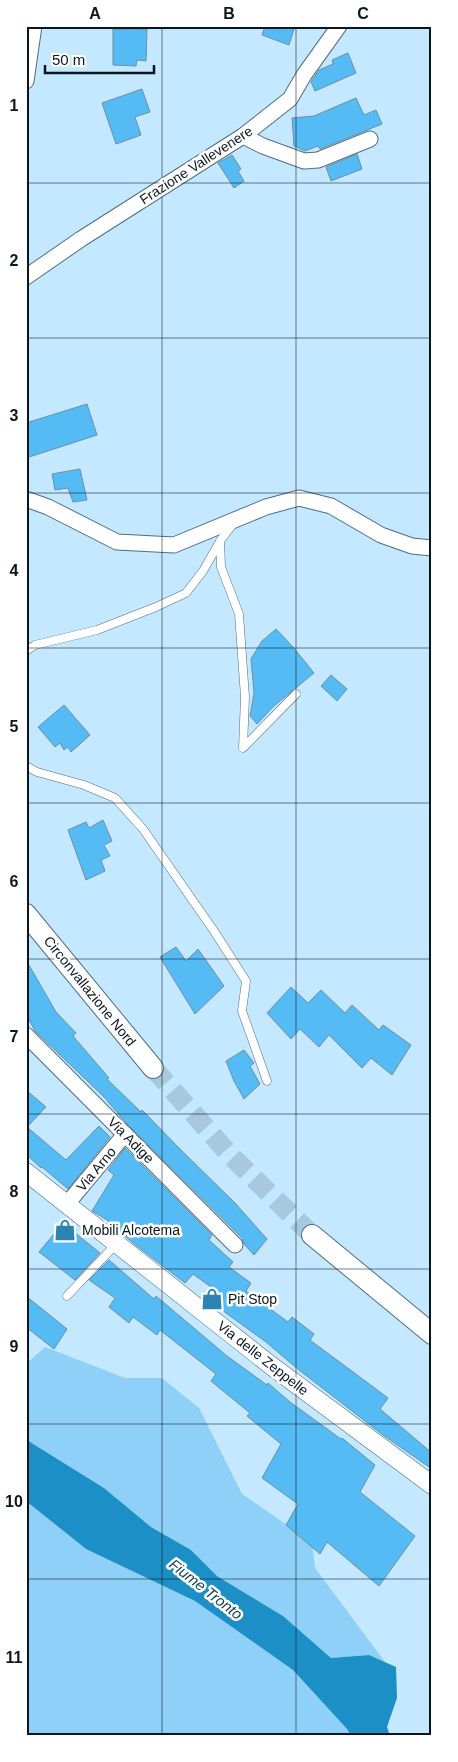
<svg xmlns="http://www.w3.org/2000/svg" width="458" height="1762" viewBox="0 0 458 1762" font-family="Helvetica,sans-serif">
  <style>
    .green { fill: #8fd0f8 }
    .water { fill: #1c8fc6 }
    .building { fill: #54bbf4; stroke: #6e8fa4 }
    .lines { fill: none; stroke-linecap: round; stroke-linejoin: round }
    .secondary-tunnel { stroke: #a8c9dd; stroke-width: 20; stroke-dasharray: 20 10; stroke-linecap: butt }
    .service-casing { stroke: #4e6e82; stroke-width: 9 }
    .minor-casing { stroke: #4e6e82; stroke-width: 17 }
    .tertiary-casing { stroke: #4e6e82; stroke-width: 19 }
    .secondary-casing { stroke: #4e6e82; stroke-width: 22 }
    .service { stroke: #fff; stroke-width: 8 }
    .minor { stroke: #fff; stroke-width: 15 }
    .tertiary { stroke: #fff; stroke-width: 18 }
    .secondary { stroke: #fff; stroke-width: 20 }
    .grid { fill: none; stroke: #0a171f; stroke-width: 1; stroke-opacity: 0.55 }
    .labels { text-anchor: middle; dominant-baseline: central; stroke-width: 5; stroke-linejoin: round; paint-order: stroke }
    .street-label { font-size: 14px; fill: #0a171f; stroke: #fff }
    .poi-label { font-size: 14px; fill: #0a171f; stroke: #fff; text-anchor: start }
    .water-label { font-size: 15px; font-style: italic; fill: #133f56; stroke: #fff }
    .neatline { fill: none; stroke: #0a171f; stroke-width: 2 }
    .grid-label { font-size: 16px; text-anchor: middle; font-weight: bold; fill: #0a171f }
  </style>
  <rect width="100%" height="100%" fill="#c4e8ff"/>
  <g class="green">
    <path d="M45,1347L125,1378H162L199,1408L242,1494L312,1542L315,1568L385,1662L369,1655L331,1658L283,1616L217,1576L191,1550L151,1527L104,1488L30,1442L26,1438V1364Z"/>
    <path d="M26,1501L86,1549L195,1601L293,1670L347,1729L351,1736H26Z"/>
  </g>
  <path class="water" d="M26,1438L30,1442L104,1488L151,1527L191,1550L217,1576L283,1616L331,1658L369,1655L396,1667L397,1698L387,1727L390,1736H351L347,1729L293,1670L195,1601L86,1549L26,1501Z"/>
  <g class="building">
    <path d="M265,26H295L289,45L262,35Z"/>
    <path d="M113,29H147L146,61L137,60L136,66L113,65Z"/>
    <path d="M348,53L356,73L315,91L311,82L319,70L333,64L332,60Z"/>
    <path d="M142,89L150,112L135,117L141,135L116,144L102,103Z"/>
    <path d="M356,98L364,115L376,110L382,124L320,149L318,146L305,151L294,146L292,118L314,116Z"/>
    <path d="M357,154L362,169L331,181L326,167Z"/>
    <path d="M232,155L241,169L238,171L244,181L234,188L218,163Z"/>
    <path d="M87,404L97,435L26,458V423Z"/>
    <path d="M80,469L87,500L73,502L68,488L55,490L52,474Z"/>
    <path d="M276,629L293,647L314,673L274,706L257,724L250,716L254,693L251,659L262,641Z"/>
    <path d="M331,675L347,689L337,701L321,686Z"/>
    <path d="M64,705L90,735L71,752L68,747L64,750L60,743L55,747L38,727Z"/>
    <path d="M103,820L112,841L104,845L110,856L101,860L105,871L86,880L68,830L86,822L89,828Z"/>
    <path d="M176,947L186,961L198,949L224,986L195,1014L160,957Z"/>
    <path d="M26,960L56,1012L76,1033L73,1036L109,1078L107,1079L141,1112L142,1110L179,1148L235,1203L267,1239L254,1255L244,1244L242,1238L128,1125L104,1097L35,1031L26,1014Z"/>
    <path d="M291,987L308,1003L321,990L345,1013L352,1005L379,1030L383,1025L411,1045L392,1075L371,1058L362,1068L329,1035L319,1047L300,1029L291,1039L267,1013Z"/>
    <path d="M244,1050L254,1063L250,1066L260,1084L244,1099L234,1081L226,1061Z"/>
    <path d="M26,1090L46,1107L27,1127L66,1160L99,1126L110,1137L68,1189L42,1167L41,1168L26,1154Z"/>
    <path d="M125,1148L212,1235L209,1240L233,1262L229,1267L251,1283L246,1291L288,1322L292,1317L314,1334L310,1340L388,1398L380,1409L432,1453V1469L383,1435L299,1370L266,1342L215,1305L222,1295L193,1274L185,1283L133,1243L107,1220L92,1211L114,1175L108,1170Z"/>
    <path d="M63,1223L100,1253L75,1280L39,1252Z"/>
    <path d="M109,1260L154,1299L156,1296L227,1356L267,1385L268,1383L290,1402L341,1439L342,1438L375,1465L360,1492L415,1536L379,1586L327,1542L320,1554L286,1525L298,1504L262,1478L281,1444L247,1416L250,1413L211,1381L216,1374L160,1330L157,1335L133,1317L129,1323L109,1307L115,1298L89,1280Z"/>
    <path d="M26,1296L67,1329L54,1349L26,1327Z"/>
  </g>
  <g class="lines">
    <path class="secondary-tunnel" d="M153,1068L229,1154L312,1235"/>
    <g class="service-casing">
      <g id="service">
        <path d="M233,524L220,541L221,567L239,614L245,697L243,748L296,694"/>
        <path d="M26,651L35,645L97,630L156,607L186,593L203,571L219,543"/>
        <path d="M26,766L37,772L84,785L115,798L143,829L214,931L246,981L242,1011L267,1081"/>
        <path d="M67,1296L117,1243"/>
      </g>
    </g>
    <g class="minor-casing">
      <g id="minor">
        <path d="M26,81L34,26"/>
        <path d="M243,136L263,146L304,161L318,160L370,139"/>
        <path d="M26,277L81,239L243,136L290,99L304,75L339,26"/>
        <path d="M26,499L48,507L117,542L174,545L266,507L299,498L331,506L381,535L412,546L432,548"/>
        <path d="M26,1035L235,1245"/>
        <path d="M67,1204L125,1134"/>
      </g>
    </g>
    <g class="tertiary-casing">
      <path id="tertiary" d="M26,1172L269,1364L432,1485"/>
    </g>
    <g class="secondary-casing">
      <g id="secondary">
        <path d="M26,914L153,1068"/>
        <path d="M312,1235L432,1334"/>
      </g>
    </g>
    <use href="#service" class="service"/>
    <use href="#minor" class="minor"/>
    <use href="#tertiary" class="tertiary"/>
    <use href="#secondary" class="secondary"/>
  </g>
  <path class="grid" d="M162,26V1736M296,26V1736M26,183H432M26,338H432M26,493H432M26,648H432M26,803H432M26,959H432M26,1114H432M26,1269H432M26,1424H432M26,1579H432"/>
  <defs>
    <g id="shop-bare" transform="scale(1.725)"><path d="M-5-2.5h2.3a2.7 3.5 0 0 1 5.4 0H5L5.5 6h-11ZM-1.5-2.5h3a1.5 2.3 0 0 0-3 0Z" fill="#2c84b3" stroke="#fff" stroke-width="2.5" paint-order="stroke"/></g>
  </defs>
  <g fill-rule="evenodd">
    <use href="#shop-bare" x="65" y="1230"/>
    <use href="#shop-bare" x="212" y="1299"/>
  </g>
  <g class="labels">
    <g class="street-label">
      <text transform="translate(196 165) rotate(-33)">Frazione Vallevenere</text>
      <text transform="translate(90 991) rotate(51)">Circonvallazione Nord</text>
      <text transform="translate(131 1140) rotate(45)">Via Adige</text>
      <text transform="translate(96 1169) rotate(-50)">Via Arno</text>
      <text transform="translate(263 1358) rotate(38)">Via delle Zeppelle</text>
    </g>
    <g class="poi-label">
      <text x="82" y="1230">Mobili Alcotema</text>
      <text x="228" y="1299">Pit Stop</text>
    </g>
    <g class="water-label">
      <text transform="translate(206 1589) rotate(38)">Fiume Tronto</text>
    </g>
  </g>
  <rect width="458" height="1762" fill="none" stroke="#ffffff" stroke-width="55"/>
  <path d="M45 65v8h109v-8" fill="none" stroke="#0a171f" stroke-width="2.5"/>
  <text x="52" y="65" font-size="15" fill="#0a171f" stroke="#ffffff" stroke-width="4" paint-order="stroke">50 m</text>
  <rect x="28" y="28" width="402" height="1706" class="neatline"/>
  <g class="grid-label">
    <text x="95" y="19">A</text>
    <text x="229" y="19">B</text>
    <text x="363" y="19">C</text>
    <text x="14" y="111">1</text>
    <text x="14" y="266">2</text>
    <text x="14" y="421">3</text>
    <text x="14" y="576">4</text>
    <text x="14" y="732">5</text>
    <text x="14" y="887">6</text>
    <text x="14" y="1042">7</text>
    <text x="14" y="1197">8</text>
    <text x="14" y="1352">9</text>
    <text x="14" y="1507">10</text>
    <text x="14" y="1663">11</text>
  </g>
</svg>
